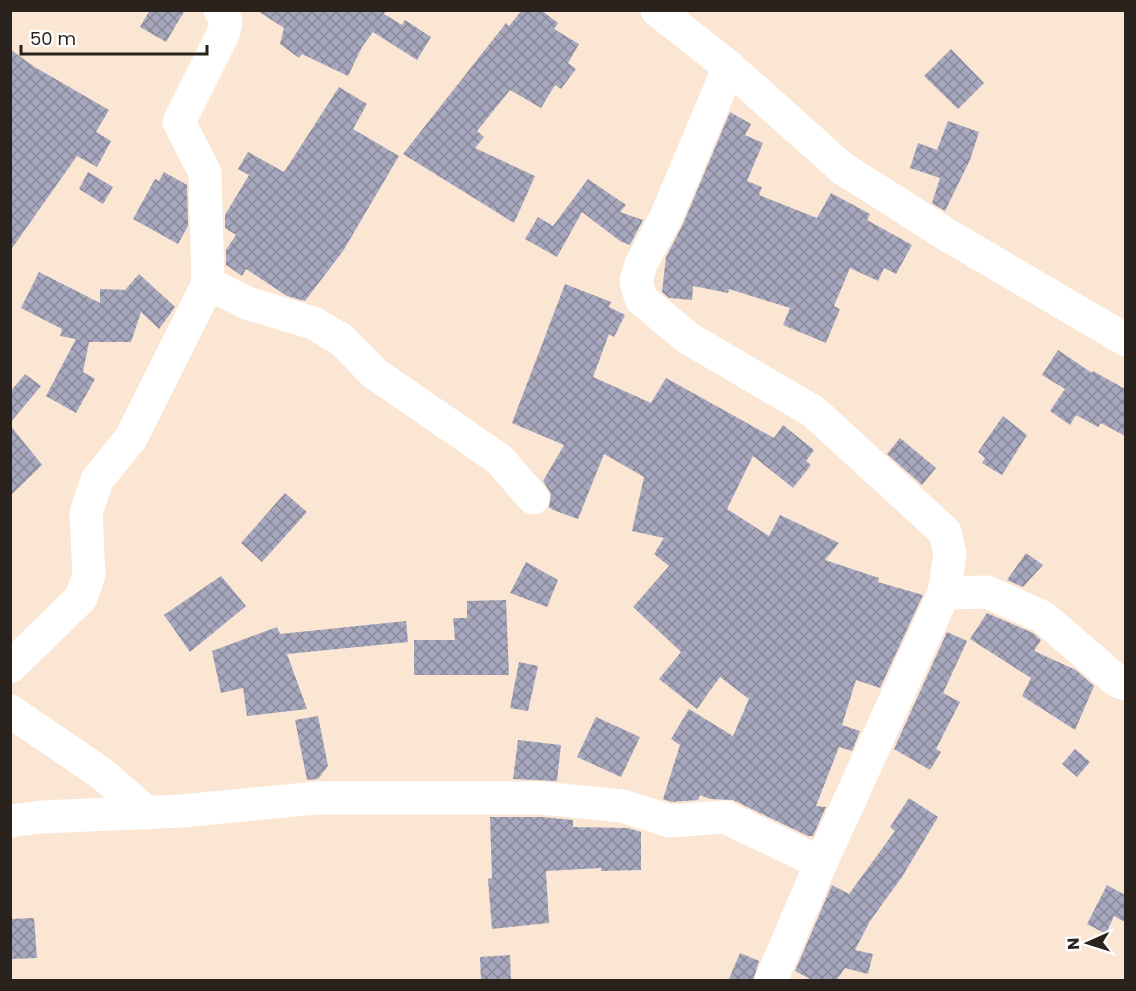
<svg xmlns="http://www.w3.org/2000/svg" width="1136" height="991" viewBox="0 0 1136 991" font-family="Poppins,sans-serif">
  <style>
    .building { fill: url(#building-cross-hatch) }
    .lines { fill: none; stroke-linecap: round; stroke-linejoin: round }
    .minor { stroke: #fff; stroke-width: 33 }
  </style>
  <defs>
    <pattern id="building-cross-hatch" width="8" height="8" patternUnits="userSpaceOnUse" patternTransform="scale(1.5)"><rect width="8" height="8" fill="#a7a7be"/><path d="M0 0l8 8M0 8l8-8" fill="none" stroke="#88889a"/></pattern>
  </defs>
  <rect width="100%" height="100%" fill="#fae6d3"/>
  <g class="building">
    <path d="M150,10H185L166,42L140,27Z"/>
    <path d="M256,10H386L384,14L402,25L405,20L431,37L417,60L373,32L362,47L348,76L302,54L299,58L280,44L284,28Z"/>
    <path d="M522,10H541L558,23L554,29L579,44L568,63L576,69L561,89L555,85L541,108L510,90L477,131L484,137L475,148L535,176L514,223L403,154L506,23L509,26Z"/>
    <path d="M10,49L33,66L109,110L96,132L111,141L97,167L77,156L10,251Z"/>
    <path d="M951,49L984,83L958,109L924,76Z"/>
    <path d="M339,87L367,104L353,129L399,156L343,251L305,301L287,296L246,269L242,276L226,265V250L236,235L225,228V215L249,175L238,169L248,152L284,172Z"/>
    <path d="M730,112L751,124L745,135L763,143L747,181L762,187L759,195L817,218L831,193L870,214L867,220L912,245L896,274L884,268L878,281L850,268L834,306L840,309L826,343L783,325L790,308L729,289L728,293L693,286L692,300L669,298L662,292L666,257L683,224Z"/>
    <path d="M948,121L979,132L970,160L945,211L932,203L940,178L910,168L918,143L937,150Z"/>
    <path d="M88,172L113,187L103,204L79,189Z"/>
    <path d="M164,172L187,185L188,226L178,244L133,219L155,179L159,181Z"/>
    <path d="M588,179L626,205L620,212L643,220L630,245L620,241L582,212L557,257L525,239L538,217L553,226Z"/>
    <path d="M39,272L100,303V289L125,290L139,274L175,307L159,329L141,312L131,342H89L83,372L95,379L76,413L46,396L76,339L60,336L62,329L21,308Z"/>
    <path d="M565,284L611,302L609,307L625,315L614,337L609,334L593,377L651,403L666,378L774,438L783,425L814,450L806,461L811,465L793,488L753,456L727,509L769,536L780,515L839,543L825,560L879,578L878,582L923,595L880,688L856,680L842,725L860,731L852,751L839,747L816,806L826,807L813,836H808L733,800L710,799L700,795L698,800L672,802L663,799L680,745L671,739L689,709L733,736L749,699L720,677L697,709L659,679L681,652L633,607L669,566L654,554L664,538L632,531L644,477L604,454L578,519L553,510L549,507L551,494L543,481L564,445L512,423Z"/>
    <path d="M1058,350L1092,373L1093,371L1125,389V436L1101,423L1098,427L1076,415L1070,425L1050,411L1065,389L1042,375Z"/>
    <path d="M25,374L41,386L10,423V392Z"/>
    <path d="M1003,416L1027,435L1002,475L982,463L985,458L978,452Z"/>
    <path d="M10,425L42,465L10,496Z"/>
    <path d="M900,438L936,468L922,485L887,454Z"/>
    <path d="M285,493L307,512L262,562L241,543Z"/>
    <path d="M1026,553L1043,565L1023,587L1007,580Z"/>
    <path d="M526,562L558,580L547,607L510,593Z"/>
    <path d="M221,576L246,606L190,652L164,615Z"/>
    <path d="M506,600L509,675H414V640H455L453,618H467V601Z"/>
    <path d="M987,613L1033,633L1041,640L1034,651L1076,670L1094,686L1075,730L1022,696L1031,678L970,639Z"/>
    <path d="M406,621L408,642L287,654L307,709L247,716L243,688L221,693L212,651L277,627L280,634Z"/>
    <path d="M947,632L967,641L943,693L960,702L936,749L941,752L930,770L894,749Z"/>
    <path d="M519,662L538,666L528,711L510,708Z"/>
    <path d="M318,716L328,766L318,779L307,780L295,720Z"/>
    <path d="M596,717L640,737L621,777L577,757Z"/>
    <path d="M518,740L561,745L557,781L513,779Z"/>
    <path d="M1075,749L1090,762L1077,777L1062,764Z"/>
    <path d="M909,798L938,817L902,877L870,921L855,950L873,954L868,974L845,968L836,981H814L795,971L832,885L849,894L895,831L890,827Z"/>
    <path d="M490,817H541L573,820V827L628,828L641,832V870L601,871V868L546,871L549,923L492,929L488,879L492,878Z"/>
    <path d="M1107,885L1125,895V922L1114,916L1106,934L1087,924Z"/>
    <path d="M34,918L37,958L10,959V919Z"/>
    <path d="M740,953L759,961L753,981H728Z"/>
    <path d="M510,955L511,981H481L480,957Z"/>
  </g>
  <g class="lines">
    <g class="minor">
      <path d="M657,10L729,67L842,168L949,236L1126,340"/>
      <path d="M729,67L666,217L641,264L636,282L641,299L688,338L814,412L945,532L950,554L944,593L821,863L771,980"/>
      <path d="M208,284L250,304L313,323L342,340L374,373L499,459L533,498"/>
      <path d="M944,593L987,592L1043,617L1117,681L1126,684"/>
      <path d="M10,667L81,598L89,575L86,513L97,480L131,438L208,284L205,173L179,122L224,32L226,21L220,10"/>
      <path d="M10,711L101,773L147,813"/>
      <path d="M10,821L41,817L182,811L316,798H542L622,806L670,821L725,817L821,863"/>
    </g>
  </g>
  <rect width="1136" height="991" fill="none" stroke="#29211b" stroke-width="24"/>
  <g transform="translate(1088 943) rotate(267)" stroke="#ffffff" stroke-width="4.5" paint-order="stroke">
  <path d="M0-4.5L10 22L0 15L-10 22Z" fill="#29211b"/>
  <text y="-9" font-size="16" font-weight="bold" text-anchor="middle" fill="#29211b">N</text>
  </g>
  <path d="M21 45v9h186v-9" fill="none" stroke="#29211b" stroke-width="3"/>
  <text x="30" y="45" font-size="18" fill="#29211b" stroke="#ffffff" stroke-width="4.5" paint-order="stroke">50 m</text>
</svg>
